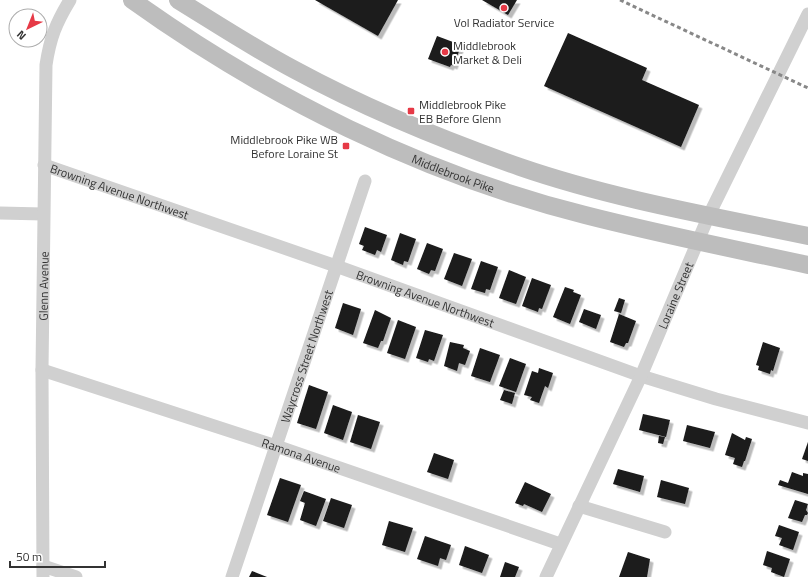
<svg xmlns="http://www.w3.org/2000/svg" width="808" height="577" viewBox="0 0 808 577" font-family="'Titillium Web',sans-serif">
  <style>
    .building { fill: #1a1a1a; filter: url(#shadow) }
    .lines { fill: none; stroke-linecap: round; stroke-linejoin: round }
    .street { stroke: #d0d0d0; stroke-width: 13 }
    .secondary { stroke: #bdbdbd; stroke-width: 18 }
    .rail { stroke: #888; stroke-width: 3; stroke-dasharray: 4 3; stroke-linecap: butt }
    .poi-dot { fill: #e63946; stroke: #fff; stroke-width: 1.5 }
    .labels { text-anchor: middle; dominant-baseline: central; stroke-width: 4; stroke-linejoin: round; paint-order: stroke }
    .poi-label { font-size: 12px; fill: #333; stroke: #fff; text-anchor: start }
    .street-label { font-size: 12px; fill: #333; stroke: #fff }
  </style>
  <defs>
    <filter id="shadow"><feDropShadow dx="3.5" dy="3.5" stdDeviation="0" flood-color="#0004"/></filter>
  </defs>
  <rect width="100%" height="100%" fill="#fff"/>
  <g class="building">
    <path d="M315,0H398L378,36Z"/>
    <path d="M482,0H517L508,15Z"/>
    <path d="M568,33L647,68L642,80L699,105L681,147L544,86Z"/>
    <path d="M437,36L461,45L454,66L451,65L450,67L428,59Z"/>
    <path d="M365,227L387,235L381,252L377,250L375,255L362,250L364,246L359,244Z"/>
    <path d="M400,233L416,239L408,262L404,261L403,265L391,260Z"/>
    <path d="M427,243L443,249L435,271L431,270L429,274L417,269Z"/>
    <path d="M454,253L472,259L462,286L444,279Z"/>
    <path d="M481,261L498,267L490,290L486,289L485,293L471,289Z"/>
    <path d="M509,270L526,277L516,304L499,298Z"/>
    <path d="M532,278L551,285L542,309L539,308L538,312L522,306Z"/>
    <path d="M565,287L574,290L573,292L581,295L570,324L553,317Z"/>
    <path d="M619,298L625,300L621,313L614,311Z"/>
    <path d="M343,303L361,309L353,335L335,328Z"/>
    <path d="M584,309L601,315L596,329L579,322Z"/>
    <path d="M375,310L391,318L383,341H381L378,348L363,343Z"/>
    <path d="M619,314L636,321L628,343H626L624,347L610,342Z"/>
    <path d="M398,320L416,327L405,359L387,353Z"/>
    <path d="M425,330L443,335L434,361L429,359L428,362L416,358Z"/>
    <path d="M450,342L464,345L463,348L470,351L465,365L459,363L457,371L444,366Z"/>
    <path d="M763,342L780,348L773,371L771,370L770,374L758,370L759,366L756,365Z"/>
    <path d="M480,348L500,355L490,382L471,376Z"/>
    <path d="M510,358L526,364L516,392L499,386Z"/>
    <path d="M539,368L553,373L548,388L545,386L539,403L530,400L532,397L524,395L532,371L538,373Z"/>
    <path d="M309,385L328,392L316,429L297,423Z"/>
    <path d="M504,390L515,393L512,404L500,400Z"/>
    <path d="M333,405L352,412L343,440L324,433Z"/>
    <path d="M643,414L670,420L666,437L639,430Z"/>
    <path d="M358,415L380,422L371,449L350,442Z"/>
    <path d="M687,425L715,432L710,448L683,441Z"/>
    <path d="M732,433L745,440L746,437L752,439L745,461H744L742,467L733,464L735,458L725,455Z"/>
    <path d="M659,436L665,437L663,444L658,443Z"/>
    <path d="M808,442V461L802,459Z"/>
    <path d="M434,453L454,460L448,479L427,472Z"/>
    <path d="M618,469L644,476L640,492L613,484Z"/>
    <path d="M792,472L803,476V473L808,474V494L778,485L780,480L788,483Z"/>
    <path d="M280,478L301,485L288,522L267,515Z"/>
    <path d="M661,480L689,488L685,504L657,497Z"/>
    <path d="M525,482L551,494L542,512L524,504L523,506L515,503Z"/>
    <path d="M304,491L326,499L316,526L300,520L305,503L300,501Z"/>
    <path d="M331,498L352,505L344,528L323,521Z"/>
    <path d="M795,500L808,504L806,510L808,513L807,515H805L802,522L788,518Z"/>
    <path d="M389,521L413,528L405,552L382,545Z"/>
    <path d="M779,525L799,532L793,550L779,545L782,538L775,536Z"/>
    <path d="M425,536L451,545L446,560L440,558L438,566L417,559Z"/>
    <path d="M465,546L489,555L482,573L459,565Z"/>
    <path d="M767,551L790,559L784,577L771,572L772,568L763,565Z"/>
    <path d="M628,552L650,559L647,577H619Z"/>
    <path d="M505,562L519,567L515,577H500Z"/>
    <path d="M252,571L267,577H249Z"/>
  </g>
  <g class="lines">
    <g class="street">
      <path id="s1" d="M44,165L336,266L641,376L716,399L808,423"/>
      <path d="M0,213L43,214"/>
      <path id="s2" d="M42,370L276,446L560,544"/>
      <path d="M579,506L665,532"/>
      <path d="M43,566L76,577"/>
      <path id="s3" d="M43,577L42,370L46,65C50,38 56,23 70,0"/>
      <path id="s4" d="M232,577L365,181"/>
      <path id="s5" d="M546,577L641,376L709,215L808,14"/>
    </g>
    <g class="secondary">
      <path id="s6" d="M132,0C266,96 424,175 585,215C659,234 734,249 808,265"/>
      <path d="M178,0C217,24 255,49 295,70C367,109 443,140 520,167C613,199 712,216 808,236"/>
    </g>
    <path class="rail" d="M620,0L808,88"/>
  </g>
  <g class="poi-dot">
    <circle cx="504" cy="8" r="4"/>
    <circle cx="445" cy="52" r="4"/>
    <rect x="407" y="107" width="8" height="8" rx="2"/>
    <rect x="342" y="142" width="8" height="8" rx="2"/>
  </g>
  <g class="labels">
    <g class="poi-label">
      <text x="504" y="22" text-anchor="middle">Vol Radiator Service</text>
      <text x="453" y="45">Middlebrook<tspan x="453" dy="14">Market &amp; Deli</tspan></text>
      <text x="419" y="104">Middlebrook Pike<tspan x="419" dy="14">EB Before Glenn</tspan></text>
      <text x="338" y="139" text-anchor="end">Middlebrook Pike WB<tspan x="338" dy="14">Before Loraine St</tspan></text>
    </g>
    <g class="street-label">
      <text stroke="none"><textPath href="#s6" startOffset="366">Middlebrook Pike</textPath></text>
      <text stroke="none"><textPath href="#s1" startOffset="80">Browning Avenue Northwest</textPath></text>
      <text stroke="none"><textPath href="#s3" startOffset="291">Glenn Avenue</textPath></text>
      <text stroke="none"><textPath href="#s5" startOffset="310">Loraine Street</textPath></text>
      <text stroke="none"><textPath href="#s1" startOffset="404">Browning Avenue Northwest</textPath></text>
      <text stroke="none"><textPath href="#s4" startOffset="233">Waycross Street Northwest</textPath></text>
      <text stroke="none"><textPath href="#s2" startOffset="273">Ramona Avenue</textPath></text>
    </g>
  </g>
  <g transform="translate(28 28) rotate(223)"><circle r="19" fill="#ffffff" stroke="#adadad"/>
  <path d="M0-3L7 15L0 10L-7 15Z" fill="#e63946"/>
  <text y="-6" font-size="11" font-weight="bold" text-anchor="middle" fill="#333333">N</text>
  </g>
  <path d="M10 561v6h95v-6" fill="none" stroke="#333333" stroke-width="2"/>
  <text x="16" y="561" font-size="12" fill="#333333" stroke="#ffffff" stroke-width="3" paint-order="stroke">50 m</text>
</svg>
